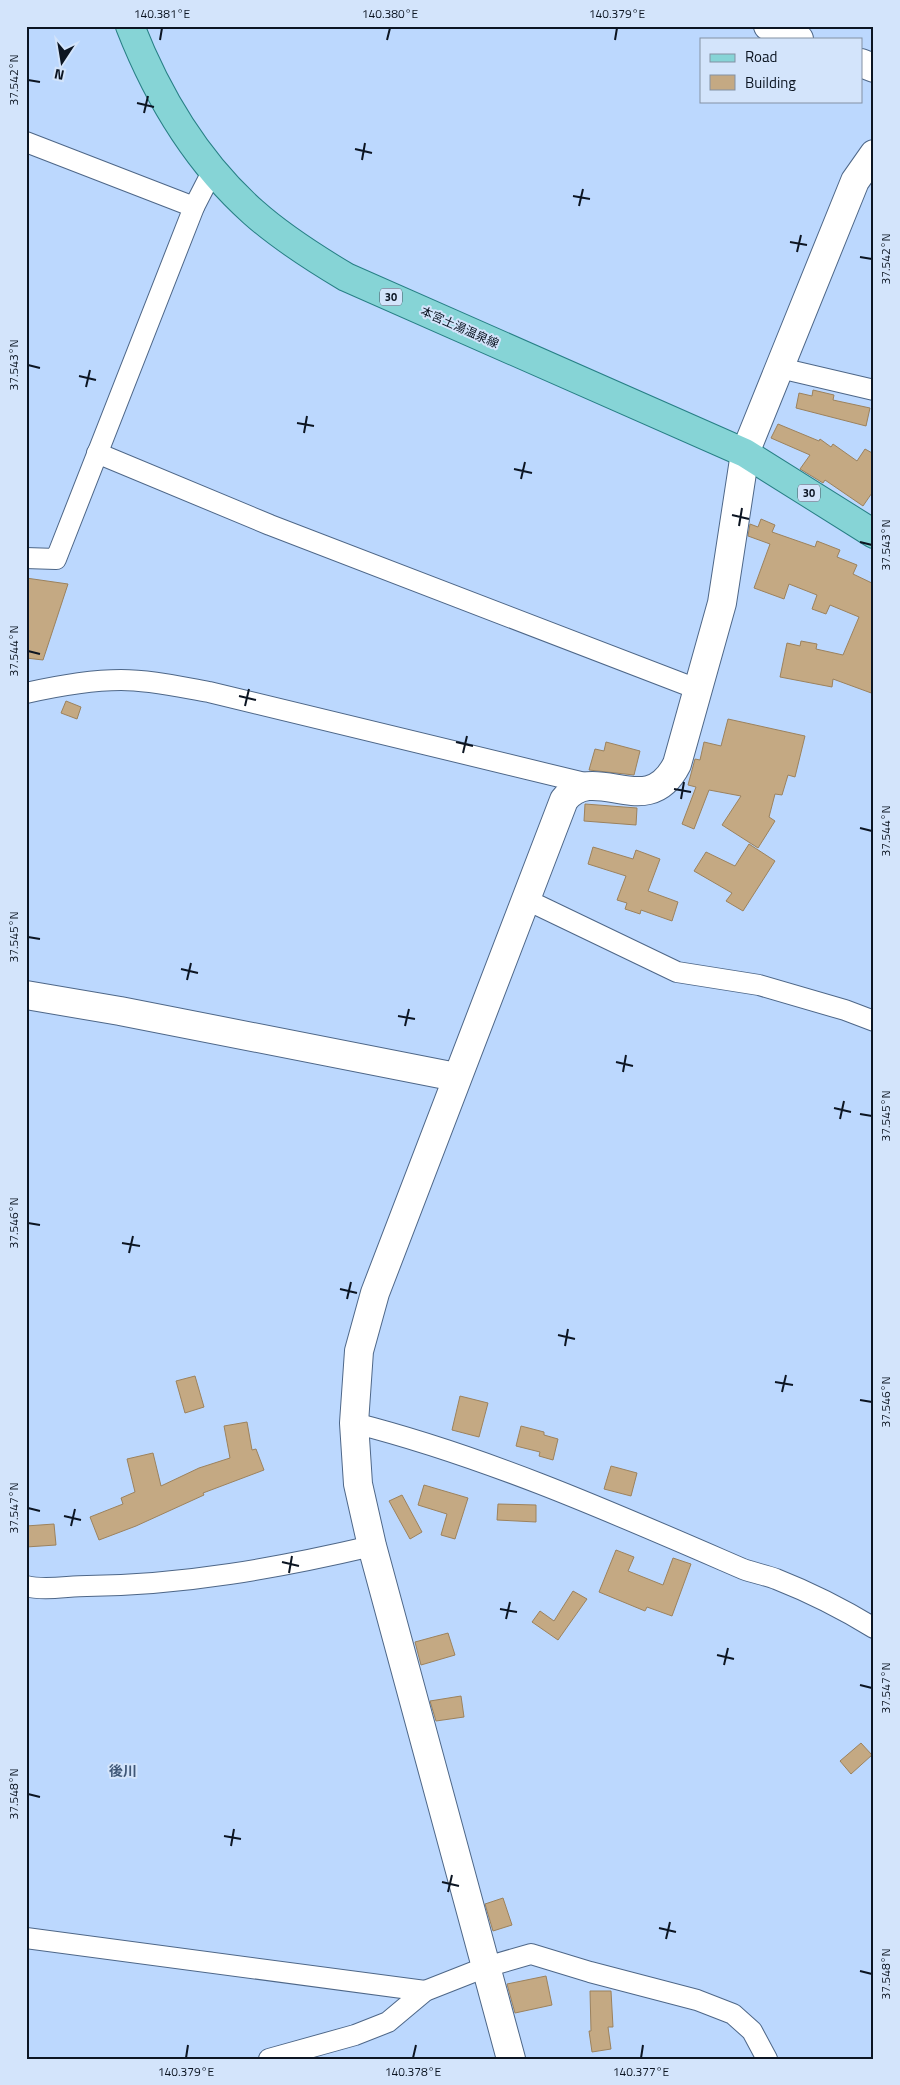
<svg xmlns="http://www.w3.org/2000/svg" width="900" height="2085" viewBox="0 0 900 2085" font-family="'Titillium Web','Noto Sans JP',sans-serif">
  <style>
    .building { fill: #c4a983; stroke: #9c825d }
    .lines { fill: none; stroke-linecap: round; stroke-linejoin: round }
    .street-casing { stroke: #4e6788; stroke-width: 22 }
    .secondary-casing { stroke: #4e6788; stroke-width: 30 }
    .primary-casing { stroke: #277f85; stroke-width: 30 }
    .street { stroke: #fff; stroke-width: 20 }
    .secondary { stroke: #fff; stroke-width: 28 }
    .primary { stroke: #86d4d6; stroke-width: 28 }
    .ticks { fill: none; stroke: #0c1522; stroke-width: 2 }
    .labels { text-anchor: middle; dominant-baseline: central; stroke-width: 4; stroke-linejoin: round; paint-order: stroke }
    .shield { fill: #d3e4fb; stroke: #485363; stroke-width: 1 }
    .shield-label { font-size: 11px; font-weight: bold; fill: #0c1522 }
    .street-label { font-size: 12px; fill: #0c1522; stroke: #d3e4fb }
    .neighbourhood-label { font-size: 14px; font-weight: bold; fill: #3f5777; stroke: #d3e4fb }
    .neatline { fill: none; stroke: #0c1522; stroke-width: 2 }
    .ticks-label { font-size: 12px; text-anchor: middle; fill: #0c1522 }
  </style>
  <rect width="100%" height="100%" fill="#bcd8fe"/>
  <g class="building">
    <path d="M813,390L834,395L833,400L870,408L866,426L796,408L799,393L812,396Z"/>
    <path d="M778,424L819,441L820,439L831,447L833,444L857,461L865,449L874,454V490L863,506L825,480L823,483L800,469L810,455L771,438Z"/>
    <path d="M761,519L775,525L772,532L815,547L817,541L840,550L837,557L857,565L853,574L874,584V694L833,679L832,687L780,677L787,643L800,646L801,641L817,644L816,649L843,655L859,617L830,605L826,614L812,609L817,595L789,584L784,599L754,588L770,544L748,536L750,524L758,527Z"/>
    <path d="M26,578L68,584L43,660L26,658Z"/>
    <path d="M66,701L81,707L77,719L61,713Z"/>
    <path d="M728,719L805,736L795,777L788,775L782,795L775,794L769,817L775,821L758,848L722,825L741,796L709,790L694,829L682,824L696,787L688,785L695,759L700,760L704,742L721,746Z"/>
    <path d="M606,742L640,751L634,775L589,770L595,749L604,751Z"/>
    <path d="M585,804L637,808L636,825L584,821Z"/>
    <path d="M749,844L775,861L743,911L726,901L732,893L694,871L706,852L735,866Z"/>
    <path d="M593,847L633,859L636,850L660,859L648,891L678,902L672,921L641,910L640,914L625,909L627,903L617,900L626,876L588,864Z"/>
    <path d="M195,1376L204,1407L185,1413L176,1381Z"/>
    <path d="M460,1396L488,1403L479,1437L452,1430Z"/>
    <path d="M247,1422L252,1450L256,1449L264,1470L203,1493L204,1495L136,1526L99,1540L90,1517L123,1504L121,1498L135,1492L127,1459L153,1453L161,1486L199,1468L230,1458L224,1426Z"/>
    <path d="M521,1426L544,1432V1435L558,1439L553,1460L539,1456L540,1452L516,1446Z"/>
    <path d="M611,1466L637,1473L631,1496L604,1489Z"/>
    <path d="M424,1485L468,1498L455,1539L441,1535L447,1514L418,1505Z"/>
    <path d="M402,1495L422,1532L410,1539L389,1501Z"/>
    <path d="M498,1504L536,1505V1522L497,1520Z"/>
    <path d="M54,1524L56,1545L26,1547V1526Z"/>
    <path d="M616,1550L634,1557L628,1571L663,1585L673,1558L691,1564L672,1616L647,1607L645,1611L599,1592Z"/>
    <path d="M573,1591L587,1599L558,1640L532,1622L540,1611L554,1621Z"/>
    <path d="M448,1633L455,1655L421,1665L415,1642Z"/>
    <path d="M461,1696L464,1717L436,1721L430,1701Z"/>
    <path d="M861,1743L872,1755L851,1774L840,1761Z"/>
    <path d="M503,1898L512,1925L493,1931L485,1904Z"/>
    <path d="M546,1976L552,2005L515,2013L507,1984Z"/>
    <path d="M590,1991H611L613,2027H608L611,2049L592,2052L589,2031H591Z"/>
  </g>
  <g class="lines">
    <g class="street-casing">
      <g id="street">
        <path d="M26,142L194,207"/>
        <path d="M780,368L874,390"/>
        <path d="M97,453L270,525L697,689"/>
        <path d="M26,558L56,559L194,207L213,170"/>
        <path d="M26,693C57,686 89,680 121,680C150,680 180,687 209,692L593,785"/>
        <path d="M527,900L677,972L759,985L845,1010L874,1021"/>
        <path d="M354,1423C488,1457 616,1514 743,1569C754,1573 765,1575 776,1579C809,1592 843,1609 874,1628"/>
        <path d="M26,1586C44,1591 68,1586 87,1586C184,1585 278,1568 372,1546"/>
        <path d="M26,1938L425,1991"/>
        <path d="M269,2059L355,2035L388,2022L425,1991L486,1967L531,1954L590,1972L697,2000L733,2014L752,2031L767,2059"/>
      </g>
    </g>
    <g class="secondary-casing">
      <g id="secondary">
        <path d="M768,26L799,39"/>
        <path d="M861,63L874,68"/>
        <path d="M26,995L120,1011L456,1077"/>
        <path d="M511,2059L372,1546L358,1484L354,1423L359,1351L375,1293L564,800C595,760 647,824 677,764L722,603L745,453L855,181L874,154"/>
      </g>
    </g>
    <g class="primary-casing">
      <path id="primary" d="M130,26C157,95 197,162 253,212C281,237 314,258 346,277L745,453L874,534"/>
    </g>
    <use href="#street" class="street"/>
    <use href="#secondary" class="secondary"/>
    <use href="#primary" class="primary"/>
  </g>
  <path class="ticks" d="M160,40L162,28M387,40L390,28M615,40L617,28M28,80L40,82M137,103L154,107M144,113L148,96M355,149L372,153M362,160L365,143M573,196L590,199M579,206L583,189M790,242L807,245M797,252L801,235M860,257L872,259M28,365L40,368M79,376L96,380M86,387L90,370M297,423L314,426M304,433L307,416M514,469L532,473M521,479L525,462M732,515L749,519M739,526L742,508M860,542L872,545M28,651L40,654M239,696L256,700M245,706L249,689M456,742L473,746M463,753L467,736M674,789L691,792M681,799L684,782M860,828L872,831M28,937L40,939M181,969L198,973M187,980L191,963M398,1016L415,1019M405,1026L409,1009M616,1062L633,1066M623,1072L626,1055M834,1108L851,1112M860,1114L872,1116M840,1119L844,1101M28,1223L40,1225M122,1243L140,1246M129,1253L133,1236M340,1289L357,1293M347,1299L351,1282M558,1335L575,1339M565,1346L568,1329M775,1382L793,1385M782,1392L786,1375M860,1400L872,1402M28,1508L40,1511M64,1516L81,1520M71,1526L75,1509M282,1562L299,1566M289,1573L292,1556M500,1609L517,1612M506,1619L510,1602M717,1655L734,1659M724,1665L728,1648M860,1685L872,1688M28,1794L40,1797M224,1836L241,1839M231,1846L234,1829M442,1882L459,1886M448,1892L452,1875M659,1928L676,1932M666,1939L670,1922M860,1971L872,1974M186,2058L188,2045M413,2058L416,2045M641,2058L643,2045"/>
  <g class="labels">
    <g class="shield">
      <rect x="380" y="288.5" width="22" height="17" rx="4"/>
      <rect x="798" y="484.5" width="22" height="17" rx="4"/>
    </g>
    <g class="shield-label">
      <text x="391" y="297">30</text>
      <text x="809" y="493">30</text>
    </g>
    <g class="street-label">
      <text transform="translate(460 327) rotate(24)">本宮土湯温泉線</text>
    </g>
    <g class="neighbourhood-label">
      <text x="123" y="1770">後川</text>
    </g>
  </g>
  <rect width="900" height="2085" fill="none" stroke="#d3e4fb" stroke-width="55"/>
  <rect x="700" y="38" width="162" height="65" fill="#d3e4fb" stroke="#8391a4"/>
  <rect x="710" y="54" width="25" height="8" fill="#86d4d6" stroke="#8391a4"/>
  <text x="745" y="62" font-size="15" fill="#0c1522">Road</text>
  <rect x="710" y="75" width="25" height="15" fill="#c4a983" stroke="#8391a4"/>
  <text x="745" y="88" font-size="15" fill="#0c1522">Building</text>
  <g transform="translate(62 62) rotate(192)" stroke="#d3e4fb" stroke-width="4" paint-order="stroke">
  <path d="M0-4L9 19L0 12L-9 19Z" fill="#0c1522"/>
  <text y="-8" font-size="14" font-weight="bold" text-anchor="middle" fill="#0c1522">N</text>
  </g>
  <rect x="28" y="28" width="844" height="2030" class="neatline"/>
  <g class="ticks-label">
    <text x="162" y="18">140.381°E</text>
    <text x="390" y="18">140.380°E</text>
    <text x="617" y="18">140.379°E</text>
    <text transform="translate(14 80) rotate(-90)" y="4">37.542°N</text>
    <text transform="translate(886 259) rotate(-90)" y="4">37.542°N</text>
    <text transform="translate(14 365) rotate(-90)" y="4">37.543°N</text>
    <text transform="translate(886 545) rotate(-90)" y="4">37.543°N</text>
    <text transform="translate(14 651) rotate(-90)" y="4">37.544°N</text>
    <text transform="translate(886 831) rotate(-90)" y="4">37.544°N</text>
    <text transform="translate(14 937) rotate(-90)" y="4">37.545°N</text>
    <text transform="translate(886 1116) rotate(-90)" y="4">37.545°N</text>
    <text transform="translate(14 1223) rotate(-90)" y="4">37.546°N</text>
    <text transform="translate(886 1402) rotate(-90)" y="4">37.546°N</text>
    <text transform="translate(14 1508) rotate(-90)" y="4">37.547°N</text>
    <text transform="translate(886 1688) rotate(-90)" y="4">37.547°N</text>
    <text transform="translate(14 1794) rotate(-90)" y="4">37.548°N</text>
    <text transform="translate(886 1974) rotate(-90)" y="4">37.548°N</text>
    <text x="186" y="2076">140.379°E</text>
    <text x="413" y="2076">140.378°E</text>
    <text x="641" y="2076">140.377°E</text>
  </g>
</svg>
